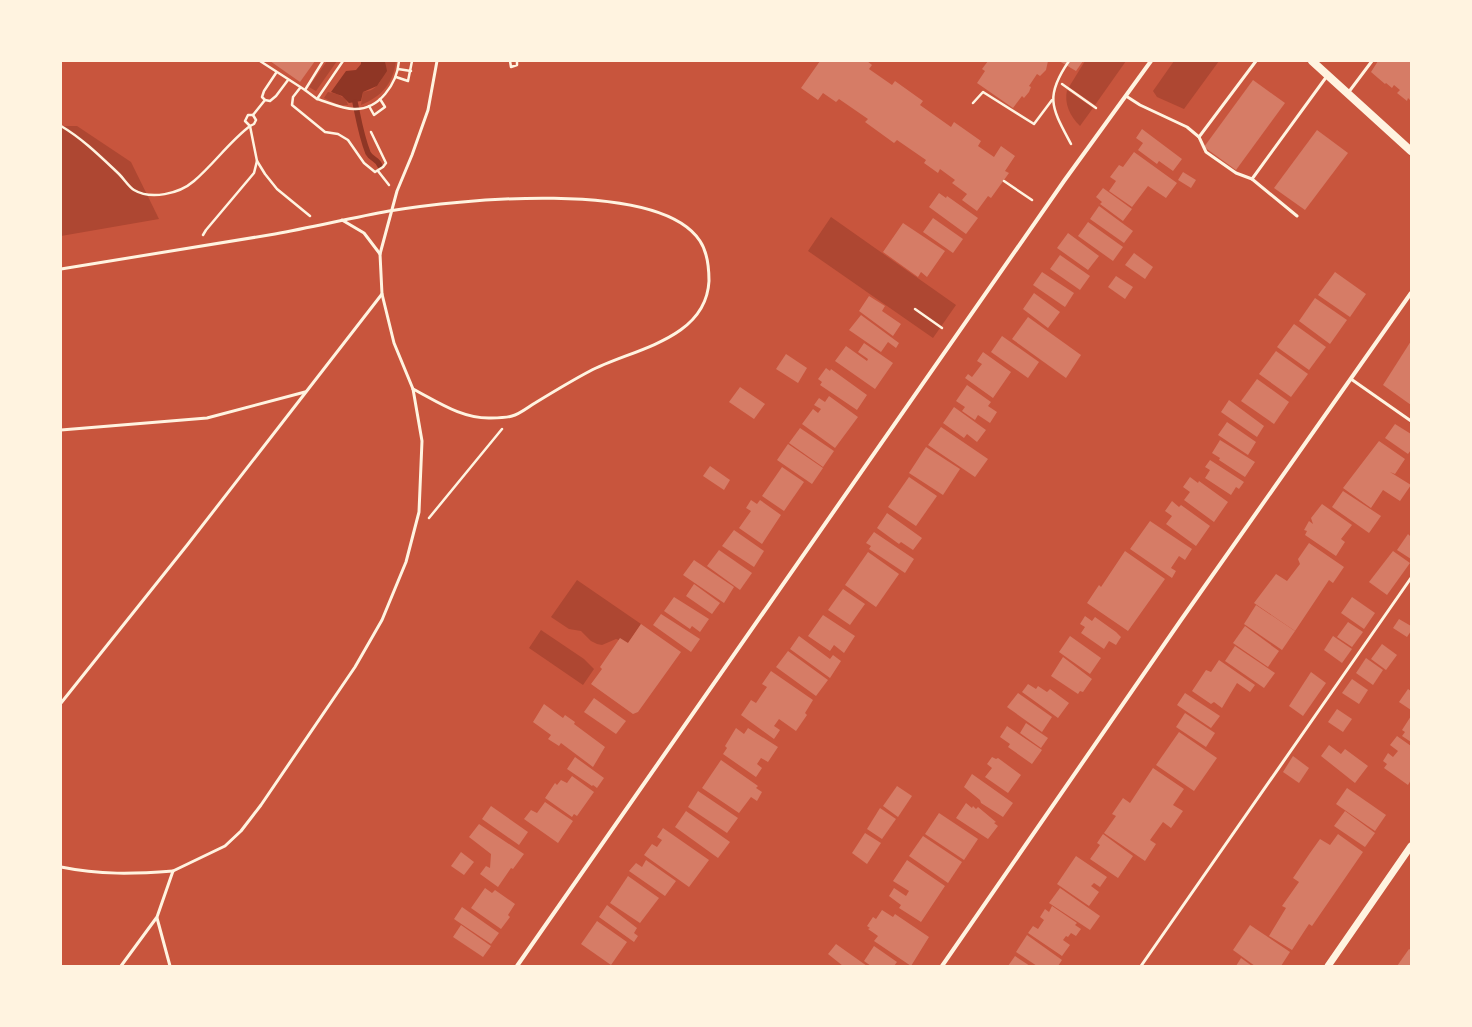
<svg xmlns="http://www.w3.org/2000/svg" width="1472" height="1027" viewBox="0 0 1472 1027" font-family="Signika,sans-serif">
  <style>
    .green { fill: #ae4732 }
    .water { fill: #8f3625 }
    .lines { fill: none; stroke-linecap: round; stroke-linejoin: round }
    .stream { stroke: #8f3625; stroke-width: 5.5 }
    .building { fill: #d67c66 }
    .path { stroke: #fff3e0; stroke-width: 2.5 }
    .service { stroke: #fff3e0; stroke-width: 3 }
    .minor { stroke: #fff3e0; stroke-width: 4 }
    .tertiary { stroke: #fff3e0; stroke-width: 7 }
    .secondary { stroke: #fff3e0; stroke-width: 8 }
  </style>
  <rect width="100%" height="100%" fill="#c8553d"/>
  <g class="green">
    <path d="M327,61H337L316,91L309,87Z"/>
    <path d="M385,61H396C393,84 382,96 361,105L363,92C366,91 370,91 373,89C381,85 387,69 385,61Z"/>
    <path d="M1085,61H1126L1095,105L1069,87Z"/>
    <path d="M1174,61H1219L1184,109L1157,97L1153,91Z"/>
    <path d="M1067,90L1093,108L1080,126C1070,116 1064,104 1067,90Z"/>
    <path d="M328,92C337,94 346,96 348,105H339L324,98Z"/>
    <path d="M61,126H77L131,162L159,219L61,236Z"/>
    <path d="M831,217L956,305L933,338L808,251Z"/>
    <path d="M577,580L641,624L628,643L616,639L602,645L597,644L591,641L581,631L569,629L551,617Z"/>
    <path d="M541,630L584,659L594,669L583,685L529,648Z"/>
  </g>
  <path class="water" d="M361,61H385L387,71L377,86L363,92L361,101L349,103L342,96L331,92L346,71L356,70L361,64Z"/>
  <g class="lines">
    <path class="stream" d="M355,102C359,121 361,135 368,153C371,159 378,159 380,166"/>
  </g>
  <g class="building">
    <path d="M270,61H315L300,82Z"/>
    <path d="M820,61H867L872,65L869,69L892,85L895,81L923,101L920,105L951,127L954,122L981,141L978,146L994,157L1001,146L1015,156L1005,171L1009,173L991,198L988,196L977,211L962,200L967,194L952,183L955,180L940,169L938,173L924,163L926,160L897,140L894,143L865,122L868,119L839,99L836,102L823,93L818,100L801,88Z"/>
    <path d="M988,61H1048L1046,70L1040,76L1037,74L1029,86L1031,87L1029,92L1024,98L1022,96L1013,108L977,83L985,71L982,69Z"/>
    <path d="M1059,61H1083L1076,71Z"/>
    <path d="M1378,61L1393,62L1411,61V101L1408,98L1407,101L1397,93L1400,90L1394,85L1392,88L1386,83L1385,84L1371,72Z"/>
    <path d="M1253,80L1285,103L1236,170L1204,147Z"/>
    <path d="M1142,129L1182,159L1173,171L1159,161L1157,164L1138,150L1143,143L1136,138Z"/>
    <path d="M1317,130L1348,153L1305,210L1274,188Z"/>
    <path d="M1134,152L1177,183L1166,198L1148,186L1132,207L1109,191L1116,181L1110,177L1119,165L1123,167Z"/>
    <path d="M1183,172L1196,180L1191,188L1178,180Z"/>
    <path d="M1103,188L1132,209L1123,221L1100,204L1102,202L1096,197Z"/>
    <path d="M939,193L946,198L947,196L978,218L966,234L929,207Z"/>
    <path d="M1099,206L1133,231L1124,243L1090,219Z"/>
    <path d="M933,218L963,239L953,253L923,232Z"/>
    <path d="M1088,222L1123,247L1113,261L1078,236Z"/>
    <path d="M903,223L945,251L927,277L921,272L918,277L883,252Z"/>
    <path d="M1068,233L1099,256L1088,270L1057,248Z"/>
    <path d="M1134,253L1153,267L1145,279L1125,265Z"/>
    <path d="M1060,255L1090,276L1080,290L1050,269Z"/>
    <path d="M1042,272L1074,293L1065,307L1033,285Z"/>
    <path d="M1335,272L1366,294L1350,317L1318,295Z"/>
    <path d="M1116,276L1133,287L1125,299L1108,287Z"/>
    <path d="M1034,293L1060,312L1048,328L1023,309Z"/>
    <path d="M869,296L885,306L882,311L901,324L893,336L859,311Z"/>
    <path d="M1315,298L1347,320L1330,344L1299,321Z"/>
    <path d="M861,315L899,343L896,348L888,342L881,352L849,330Z"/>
    <path d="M1028,317L1081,355L1066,378L1012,339Z"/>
    <path d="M1294,324L1326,347L1309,370L1277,347Z"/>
    <path d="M1002,336L1039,362L1028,378L991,352Z"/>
    <path d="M1411,341V405L1383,385Z"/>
    <path d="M864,343L893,363L875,389L835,361L846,346L867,361L868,359L858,352Z"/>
    <path d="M1276,351L1308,374L1291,397L1259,374Z"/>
    <path d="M983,352L1011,372L993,398L965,378L968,374L972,377L982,364L977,361Z"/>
    <path d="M786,354L807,368L798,383L776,369Z"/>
    <path d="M826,368L830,371L831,369L867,395L857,410L820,385L822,382L818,379Z"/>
    <path d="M1257,379L1289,402L1274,424L1241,401Z"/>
    <path d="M967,385L991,402L988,406L997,412L990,423L978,415L975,420L962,411L965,407L956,401Z"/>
    <path d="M740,387L765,404L754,419L729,402Z"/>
    <path d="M829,396L858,417L835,448L802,424L813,409L818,413L821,409L814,405L819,398L825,402Z"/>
    <path d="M1229,400L1264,426L1257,437L1221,412Z"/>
    <path d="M954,407L986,430L977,442L967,434L964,438L943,423Z"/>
    <path d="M1227,422L1256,442L1248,455L1218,435Z"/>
    <path d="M1395,424L1411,434V450L1408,454L1385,438Z"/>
    <path d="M941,427L988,459L975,477L928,445Z"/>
    <path d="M800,428L834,451L823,467L789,443Z"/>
    <path d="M1220,440L1255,462L1245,477L1219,460L1220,458L1212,453Z"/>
    <path d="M1379,441L1405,459L1395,474L1390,472L1411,485L1400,501L1383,490L1371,508L1343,488Z"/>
    <path d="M788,444L823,468L812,484L777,460Z"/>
    <path d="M926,447L960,469L943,495L909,473Z"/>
    <path d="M1210,460L1244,482L1239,489L1236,487L1231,495L1205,478L1210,470L1205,467Z"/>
    <path d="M710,466L730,480L724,490L703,476Z"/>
    <path d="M782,467L804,482L784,511L762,496Z"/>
    <path d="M909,477L937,496L916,526L888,507Z"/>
    <path d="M1190,477L1198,483L1199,481L1228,502L1214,522L1184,500L1190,492L1183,487Z"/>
    <path d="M1343,491L1381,516L1369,533L1332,507Z"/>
    <path d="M751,500L757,504L760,500L781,515L762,544L739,528L751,511L746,508Z"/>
    <path d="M1172,501L1179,507L1181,505L1210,526L1196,546L1166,524L1172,516L1165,511Z"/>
    <path d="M1322,504L1352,525L1341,539L1345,542L1336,556L1305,535L1307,531L1304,530L1309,521L1313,524L1311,518Z"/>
    <path d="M887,513L922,538L913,550L901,542L899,544L877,528Z"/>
    <path d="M1150,521L1192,549L1185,560L1179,556L1171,568L1176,571L1172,578L1130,549Z"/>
    <path d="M734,530L764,551L754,567L722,546Z"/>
    <path d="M874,532L914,559L905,573L869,549L871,546L866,543Z"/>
    <path d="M1408,534L1411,537V559L1397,550Z"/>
    <path d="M1309,543L1344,567L1333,583L1329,580L1295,631L1254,603L1276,574L1287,581L1300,564L1298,559Z"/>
    <path d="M719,550L752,573L740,590L707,566Z"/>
    <path d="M1125,551L1165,579L1128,631L1087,603L1099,585L1101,587Z"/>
    <path d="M1393,551L1410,563L1387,595L1369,582Z"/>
    <path d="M868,552L899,574L876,607L845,585Z"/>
    <path d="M694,560L734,587L724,603L683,575Z"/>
    <path d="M694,584L720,603L712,614L686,596Z"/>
    <path d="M843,589L865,604L850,625L828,610Z"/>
    <path d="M674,597L709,619L700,632L692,626L690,629L664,611Z"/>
    <path d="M1352,597L1375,613L1364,629L1341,613Z"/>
    <path d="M1256,605L1295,631L1282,650L1244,624Z"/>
    <path d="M661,614L700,639L691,652L653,625Z"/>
    <path d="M823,615L855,636L844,653L834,645L830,651L808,636Z"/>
    <path d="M1085,616L1092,621L1095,617L1116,632L1121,637L1116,645L1109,641L1104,649L1081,633L1085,627L1080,624Z"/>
    <path d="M1399,619L1411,626V631L1407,637L1393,628Z"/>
    <path d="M1348,622L1363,632L1352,647L1337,637Z"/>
    <path d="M641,624L681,652L638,712L633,714L591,684L602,669L600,667L620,638L628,643Z"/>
    <path d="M1245,626L1279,651L1268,667L1233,643Z"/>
    <path d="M799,636L830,659L833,655L841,661L830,678L790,649Z"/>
    <path d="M1070,636L1101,658L1090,674L1059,652Z"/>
    <path d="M1333,636L1352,649L1342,663L1324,650Z"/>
    <path d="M1382,644L1397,655L1386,670L1371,659Z"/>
    <path d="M1235,646L1275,673L1264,688L1225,661Z"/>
    <path d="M788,651L828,680L816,696L776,667Z"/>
    <path d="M1063,657L1092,679L1083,692L1080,691L1078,694L1051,676Z"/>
    <path d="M1366,658L1383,670L1373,685L1356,673Z"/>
    <path d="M1219,660L1255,685L1250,692L1237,683L1222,708L1214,702L1211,704L1192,691L1206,670L1211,672Z"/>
    <path d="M771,671L813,700L805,713L807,715L796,731L779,719L774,726L780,730L774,739L741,715L751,700L756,703L767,687L762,684Z"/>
    <path d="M1311,672L1326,683L1303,716L1289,706Z"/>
    <path d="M1352,679L1368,690L1359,704L1342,693Z"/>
    <path d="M1028,684L1036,689L1038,686L1047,692L1050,689L1069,703L1058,718L1022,692Z"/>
    <path d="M1408,689L1411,691V710L1399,702Z"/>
    <path d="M1018,693L1052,717L1042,732L1007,707Z"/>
    <path d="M1185,693L1220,716L1211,728L1177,705Z"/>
    <path d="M594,698L626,721L616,734L584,712Z"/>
    <path d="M544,704L563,718L565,715L575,722L574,724L605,747L593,767L561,743L559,746L548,739L551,735L533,722Z"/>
    <path d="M1337,709L1352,719L1343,732L1328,722Z"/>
    <path d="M1185,713L1215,733L1206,747L1176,727Z"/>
    <path d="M1411,716V742L1402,736L1405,732L1402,730Z"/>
    <path d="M1026,723L1048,738L1041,748L1020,733Z"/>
    <path d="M1007,726L1042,750L1032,764L1008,747L1010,744L1000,737Z"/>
    <path d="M736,728L744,734L748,728L778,747L768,762L761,758L757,764L762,768L756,777L723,754L727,748L725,746Z"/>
    <path d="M1179,732L1217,758L1194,791L1156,765Z"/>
    <path d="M1397,736L1411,746V780L1408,785L1384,768L1387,764L1383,761L1388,753L1393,757L1398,751L1390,745Z"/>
    <path d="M1329,745L1341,754L1345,749L1368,766L1355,783L1321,756Z"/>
    <path d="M1293,756L1309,768L1299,783L1283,772Z"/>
    <path d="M575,757L604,778L597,788L593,785L592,786L567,769Z"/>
    <path d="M992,757L996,759L998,758L1021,775L1008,793L985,777L992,768L987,764Z"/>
    <path d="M721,760L758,786L756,788L762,792L757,801L751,797L739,813L702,788Z"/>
    <path d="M1153,768L1184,789L1173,805L1183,811L1171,828L1163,822L1150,840L1156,844L1145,861L1104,833L1116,816L1112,814L1123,798L1130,803Z"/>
    <path d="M972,774L1013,803L1003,817L981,803L980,800L964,787Z"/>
    <path d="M572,776L594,792L577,816L574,814L572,817L545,798L555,783L557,785L561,780L567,783Z"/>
    <path d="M897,786L912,796L898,817L883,806Z"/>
    <path d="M1347,788L1386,815L1375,831L1336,804Z"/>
    <path d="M698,791L738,818L727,833L688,807Z"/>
    <path d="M545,802L573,821L558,843L524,819L531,810L537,813Z"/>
    <path d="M966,803L972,808L973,806L976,809L978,807L996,822L994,823L998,826L988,839L956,818Z"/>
    <path d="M491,806L528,832L519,845L482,819Z"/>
    <path d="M880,808L896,819L882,839L867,829Z"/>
    <path d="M686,811L730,842L718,858L675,827Z"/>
    <path d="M1345,811L1375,833L1365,847L1334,826Z"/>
    <path d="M939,813L978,839L964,860L925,834Z"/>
    <path d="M479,824L524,854L513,869L511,868L498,887L480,874L486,866L490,868L491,854L469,837Z"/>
    <path d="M663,828L709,860L689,887L644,855L652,844L657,847L662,840L657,837Z"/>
    <path d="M865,833L881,843L867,864L852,853Z"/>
    <path d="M1103,834L1133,856L1118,878L1090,859L1100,845L1097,843Z"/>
    <path d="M1338,834L1363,852L1312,926L1309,924L1292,950L1269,936L1286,908L1282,906L1299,882L1293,878L1310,853L1320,839L1330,845Z"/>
    <path d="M923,836L962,862L948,883L909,856Z"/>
    <path d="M461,852L474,862L464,875L451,866Z"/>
    <path d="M1076,856L1107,877L1100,887L1094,883L1091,886L1099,892L1089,906L1057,884Z"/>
    <path d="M646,860L676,881L665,896L629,871L636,863L642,867Z"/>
    <path d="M907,860L945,886L921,922L899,908L901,905L889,896L894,888L906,896L909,891L893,881Z"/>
    <path d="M628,876L659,898L640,923L610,903Z"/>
    <path d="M485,888L492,893L495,890L515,904L508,915L510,917L501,929L471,908Z"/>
    <path d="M1060,888L1100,916L1090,930L1049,903Z"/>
    <path d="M607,905L637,928L634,933L638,936L634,942L599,917Z"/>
    <path d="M1052,906L1077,923L1075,925L1081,929L1076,936L1071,933L1068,937L1066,936L1063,940L1070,945L1062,956L1028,933L1033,926L1038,929L1044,920L1040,917L1045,909L1049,912Z"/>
    <path d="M462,907L499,933L491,944L454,919Z"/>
    <path d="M882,910L893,917L895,914L929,937L911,966L874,941L878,936L868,929L870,928L867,926L873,917L876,919Z"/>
    <path d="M597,921L627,942L611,965L581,944Z"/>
    <path d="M461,925L491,946L483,957L453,937Z"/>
    <path d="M1250,925L1290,952L1281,966H1255L1233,950Z"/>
    <path d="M1027,935L1062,960L1058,966H1037L1016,952Z"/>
    <path d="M836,944L867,966H843L828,954Z"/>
    <path d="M874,946L897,962L894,966H871L864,961Z"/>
    <path d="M1409,949L1411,950V966H1397Z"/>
    <path d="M1015,956L1030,966H1008Z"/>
    <path d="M1241,958L1252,966H1236Z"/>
  </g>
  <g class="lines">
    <g class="path">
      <path d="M260,61L305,90"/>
      <path d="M343,61L317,99C328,102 342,109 354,109C379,110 397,84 399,61"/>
      <path d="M510,61L511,67L517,65V61"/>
      <path d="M1069,61C1044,97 1052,108 1071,144"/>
      <path d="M398,69L411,71"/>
      <path d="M276,73L264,91L262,97L265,100L270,101L276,96L288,80"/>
      <path d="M396,77L408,81L412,61"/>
      <path d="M1062,84L1096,108"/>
      <path d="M300,88L293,97L292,105L325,132L338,134L348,140L364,163L375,172L383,167L386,163L371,132"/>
      <path d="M317,99L305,90L323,61"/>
      <path d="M973,103L983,92L1034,124L1052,100"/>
      <path d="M369,106L374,115L385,107L380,99"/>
      <path d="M253,115H248L245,121L250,126L257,161L265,174L277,189L310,216"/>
      <path d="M253,115L265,100"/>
      <path d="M61,126C83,139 101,157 119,174C124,179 129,187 134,190C151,200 179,194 194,181C214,164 229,142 250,126L254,124L256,120L253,115"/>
      <path d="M378,171L389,185"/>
      <path d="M1004,181L1032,200"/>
      <path d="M203,235L206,230L254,173L257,161"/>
      <path d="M915,309L942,328"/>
      <path d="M429,518L502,429"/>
    </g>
    <g class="service">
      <path d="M1348,93L1372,61"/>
      <path d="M1126,96L1140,105L1187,127L1199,137L1206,152L1236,173L1252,179L1327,76"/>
      <path d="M1199,137L1256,61"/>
      <path d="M1252,179L1297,216"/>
      <path d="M342,220L364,233L380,254"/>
      <path d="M61,269C132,257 204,246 275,234C313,227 351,218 389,211C455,200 659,178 700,241C708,253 709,268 709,281C706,340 632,349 590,371C571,381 553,392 535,403C528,407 520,414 512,416C506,418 497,418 491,418C462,419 438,402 413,389"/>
      <path d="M1351,379L1411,421"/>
      <path d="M61,430L207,418L305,392"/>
      <path d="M61,703L188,544L382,294L380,254L397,191L412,155L428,110L437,61"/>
      <path d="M61,867C100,875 134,874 173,871"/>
      <path d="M157,918L170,966"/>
      <path d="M121,966L157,917L173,871L225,846L241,831L261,805L355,667L382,620L406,562L419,512L422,441L413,389L394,343L382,294"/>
      <path d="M1141,966L1411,578"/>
    </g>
    <g class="minor">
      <path d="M517,966L1064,181L1151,61"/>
      <path d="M942,966L1181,620L1411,293"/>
    </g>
    <path class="tertiary" d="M1328,966L1411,846"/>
    <path class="secondary" d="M1312,61L1411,151"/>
  </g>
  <rect width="1472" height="1027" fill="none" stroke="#fff3e0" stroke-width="124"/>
</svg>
